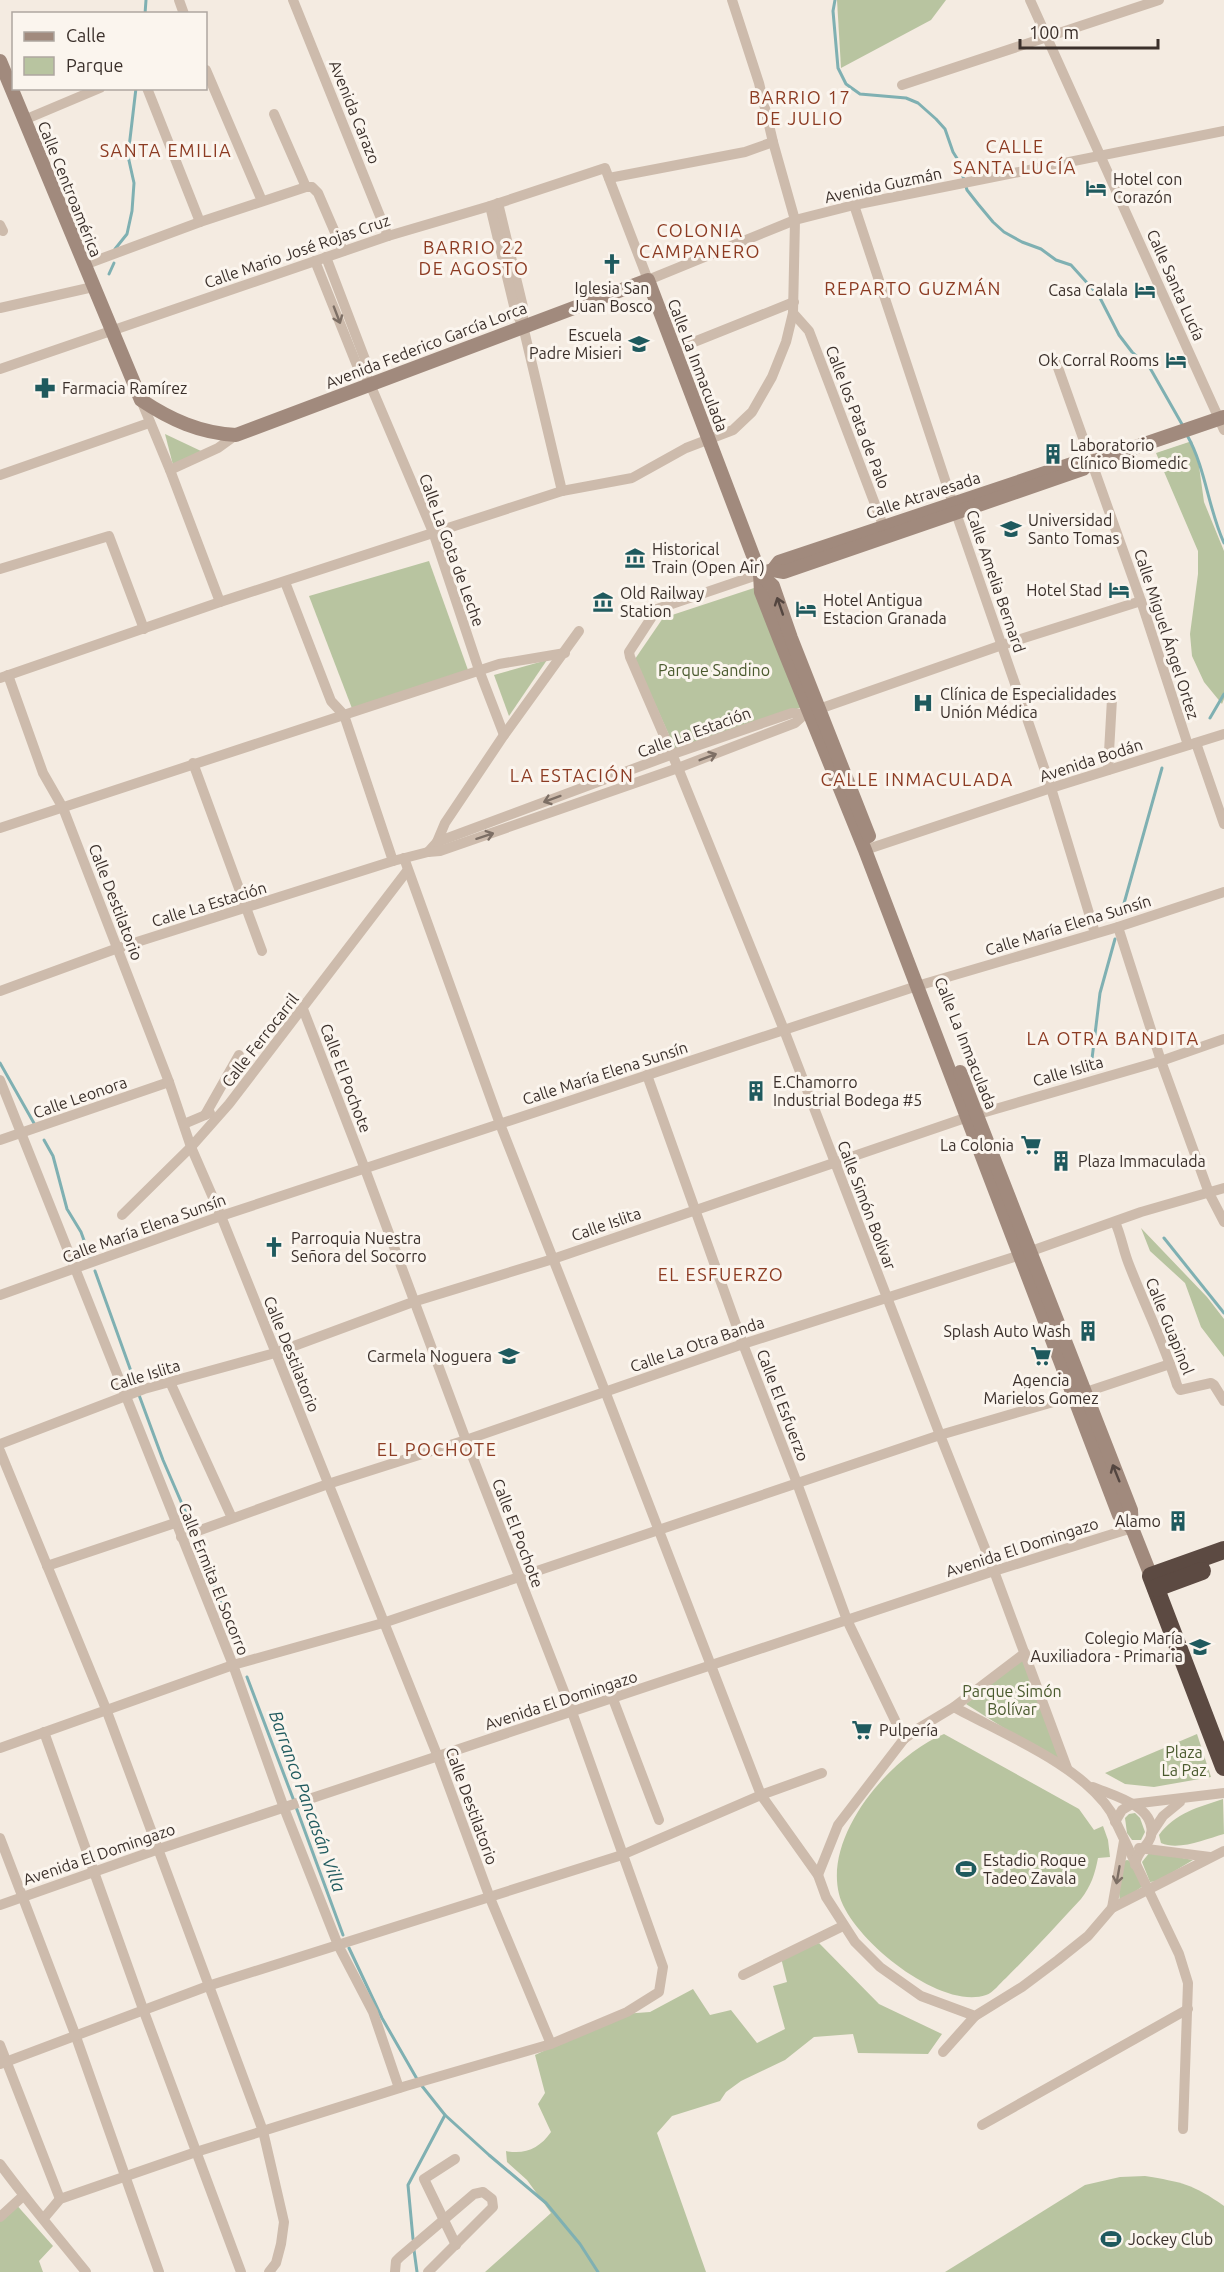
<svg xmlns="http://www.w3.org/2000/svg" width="1224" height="2272" viewBox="0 0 1224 2272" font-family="Ubuntu,sans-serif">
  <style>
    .green { fill: #b8c4a0 }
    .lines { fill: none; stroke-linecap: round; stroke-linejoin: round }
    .stream { stroke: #7fb0b2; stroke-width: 3 }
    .street { stroke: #cdbbac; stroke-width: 10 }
    .secondary { stroke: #a18a7d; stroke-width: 14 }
    .highway { stroke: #5c4a42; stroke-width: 18 }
    .oneway { stroke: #7d6f65 }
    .oneway2 { stroke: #544640 }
    .labels { text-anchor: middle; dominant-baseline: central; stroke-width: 6; stroke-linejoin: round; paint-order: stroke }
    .street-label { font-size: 16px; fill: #3b302b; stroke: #fbf5ee }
    .poi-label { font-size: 16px; fill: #3b302b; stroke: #fbf5ee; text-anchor: start }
    .park-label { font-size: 16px; fill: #4a5a2e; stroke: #fbf5ee }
    .neighbourhood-label { font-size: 18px; letter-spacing: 1.5px; fill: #8c3b22; stroke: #fbf5ee }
    .water-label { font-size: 18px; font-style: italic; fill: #1f5a5e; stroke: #fbf5ee }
  </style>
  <rect width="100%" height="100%" fill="#f4ebe1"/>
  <g class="green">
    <path d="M837,0H946L931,20L841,68Z"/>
    <path d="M165,434L201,451L173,465Z"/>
    <path d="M1192,441L1199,466L1204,502L1224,551V699L1222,704L1204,682L1192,656L1190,634L1198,574V551L1156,453Z"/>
    <path d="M429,561L468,670L353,711L309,596Z"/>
    <path d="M754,588L802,707L677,753L635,659L663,618Z"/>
    <path d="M547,660L509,716L494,675Z"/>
    <path d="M1141,1228L1207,1297L1224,1319V1357L1201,1327L1185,1283L1150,1251Z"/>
    <path d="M1024,1655L1067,1768L966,1704Z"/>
    <path d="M944,1734L1079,1809L1094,1830L1103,1826L1108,1840L1110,1857L1098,1858C1095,1874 1091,1886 1081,1899C1057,1925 1032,1952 1006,1978C1000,1983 993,1993 986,1995C940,2011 849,1937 839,1894C824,1834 891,1756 944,1734Z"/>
    <path d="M1197,1734L1211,1777L1154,1787L1125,1784L1105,1773Z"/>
    <path d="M1223,1799L1224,1834C1206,1839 1179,1851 1161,1843L1159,1835C1175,1813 1199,1807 1223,1799Z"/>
    <path d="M1135,1813L1140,1818L1145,1832L1141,1840H1132L1127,1833L1125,1818L1129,1814Z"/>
    <path d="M1150,1852L1193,1860L1158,1881L1150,1882L1142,1862Z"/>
    <path d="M1127,1860L1131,1861L1143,1886L1120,1902L1119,1893L1124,1861Z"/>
    <path d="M819,1943L879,2004L942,2034L928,2054L858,2053L853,2034L814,2037L785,2060L741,2081L726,2092L720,2101L672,2116L657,2133L706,2272H485L551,2213L527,2180L507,2162L506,2151C525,2155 540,2148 551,2132L538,2104L545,2093L535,2055L623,2014L650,2012L693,1989L710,2015L731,2010L757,2043L785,2029L773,1986L787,1982L781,1958Z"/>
    <path d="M1145,2176C1181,2182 1193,2184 1224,2206V2272H945L1085,2185L1120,2177Z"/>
    <path d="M14,2202L53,2246L39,2261L43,2272H0V2214Z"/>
  </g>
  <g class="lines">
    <g class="stream">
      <path d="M835,0L833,11L838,68L846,84L860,94L906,98L918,103L936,119L945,129L953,152L958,160L967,190L978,204L993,222L1004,232L1022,242L1041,249L1056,260L1071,265L1099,296L1119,335L1132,352L1150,368L1183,426"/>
      <path d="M145,14L146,0"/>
      <path d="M115,249L127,234L132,211L134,183L128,156L136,88"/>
      <path d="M109,274L114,263"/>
      <path d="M1187,435C1206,469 1208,508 1224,543"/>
      <path d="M1210,718L1224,694"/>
      <path d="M1123,907L1162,768"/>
      <path d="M0,1063L35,1125"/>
      <path d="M1091,1067L1100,993L1115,939"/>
      <path d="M44,1140L53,1156L67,1209L81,1232L90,1257"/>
      <path d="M1164,1238L1224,1313"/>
      <path d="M95,1271L137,1388"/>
      <path d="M139,1395L163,1460L192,1527"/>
      <path d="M197,1540L240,1654"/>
      <path d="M247,1677L294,1801"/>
      <path d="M296,1807L343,1935"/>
      <path d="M349,1948L382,2018L417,2079"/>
      <path d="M422,2086L445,2115L489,2155L546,2203L580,2244L598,2272"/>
      <path d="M413,2239L408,2185L445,2115"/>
      <path d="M414,2250L417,2272"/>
    </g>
    <g class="street">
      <path d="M179,0L184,14"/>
      <path d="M293,0L388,236"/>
      <path d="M1030,0L1224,430"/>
      <path d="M206,70L262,201"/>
      <path d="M902,85L1159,0"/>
      <path d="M147,88L200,222"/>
      <path d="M274,114L306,187"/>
      <path d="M24,120L100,88"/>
      <path d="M609,178L745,152L773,142"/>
      <path d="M498,203L523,307V323"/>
      <path d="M854,205L956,513L1051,788L1095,933"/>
      <path d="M490,206L515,310L523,326L562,491"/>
      <path d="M0,225L3,231"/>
      <path d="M326,257L366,362L367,377L370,384L433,532L479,670L504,735"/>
      <path d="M315,261L358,368L367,377"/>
      <path d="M84,265L200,222L306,187H312L318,193L343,251"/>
      <path d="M0,308L93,287"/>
      <path d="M793,313L809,331L886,533"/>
      <path d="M674,350L794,302"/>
      <path d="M1056,362L1141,601L1188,745"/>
      <path d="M0,369L388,236L490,206L605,168L648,280L795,220L854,205L1224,131"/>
      <path d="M141,400L170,470L220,602"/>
      <path d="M170,470L218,448L236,435"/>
      <path d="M0,475L149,423"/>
      <path d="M0,569L109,536L144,629"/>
      <path d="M760,574L657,609L629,652L630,657L678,768L784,1030L940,1435L994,1571L1067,1768"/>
      <path d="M285,582L331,701L344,715L393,861"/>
      <path d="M8,675L43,773L63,808L169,1082L191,1147L221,1216L438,1757L490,1898L551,2044"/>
      <path d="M0,678L220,602L562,491L632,478L686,448L733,430L752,412L772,377L786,342L793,313L795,220L773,142L759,83L732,0"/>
      <path d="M1196,743L1224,824"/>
      <path d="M193,763L262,951"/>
      <path d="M1108,770L1112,699"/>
      <path d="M0,828L499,664L565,653"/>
      <path d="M438,845L437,842L445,823L504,735L579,631"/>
      <path d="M865,850L1051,788L1224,734"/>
      <path d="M428,852L437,842L673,754L792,713L805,714"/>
      <path d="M404,858L500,1124L605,1391L761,1795L818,1875L826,1897L855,1942L880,1967L921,1996L975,2016L1022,1987L1058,1960L1088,1936L1112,1908L1224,1851"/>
      <path d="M1118,927L1161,1061L1209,1193L1224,1222"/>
      <path d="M0,991L118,948L393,861L428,852L440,851L678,768L795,723L805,714L819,709L1002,645L1141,601"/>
      <path d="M647,1075L743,1344L797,1483L847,1620L904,1739"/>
      <path d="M0,1080L233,1665L284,1808L338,1945L373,2012L399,2088"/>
      <path d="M205,1115L239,1055"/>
      <path d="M184,1124L210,1113"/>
      <path d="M0,1140L169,1082"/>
      <path d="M122,1215L191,1147L229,1104L407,871"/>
      <path d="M1115,1222C1121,1235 1123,1249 1128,1262C1144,1304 1164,1343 1177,1385L1180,1390L1211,1383L1214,1385L1224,1401"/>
      <path d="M0,1295L221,1216L917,986L1118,927L1224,892"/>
      <path d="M170,1382L232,1518"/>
      <path d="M0,1444L144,1389L275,1353L413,1302L553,1259L968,1117L1161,1061L1224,1039"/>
      <path d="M0,1451L106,1709L263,2131L284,2222L281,2244L276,2263L269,2272"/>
      <path d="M181,1537L328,1484L466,1440L743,1344L1020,1255L1141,1212L1224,1188"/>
      <path d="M47,1566L175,1523"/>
      <path d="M613,1699L659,1820"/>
      <path d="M954,1707C1003,1734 1081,1765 1111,1812L1179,1954L1188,1983L1183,2129"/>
      <path d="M44,1732L143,2009L241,2272"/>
      <path d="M0,1748L233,1665L383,1623L940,1435L1074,1396L1170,1364"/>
      <path d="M1093,1787C1114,1796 1157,1806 1151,1836C1148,1847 1137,1850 1135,1865"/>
      <path d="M1115,1822L1122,1810L1132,1804L1224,1793"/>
      <path d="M1151,1834L1163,1816L1180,1802"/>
      <path d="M0,1838L75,2034L159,2272"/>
      <path d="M1139,1848L1210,1857"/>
      <path d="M818,1875L838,1825L904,1739L919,1728L954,1707L1025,1653"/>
      <path d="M0,1905L159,1849L994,1571L1132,1528"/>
      <path d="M1112,1908L1124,1841"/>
      <path d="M743,1975L843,1926"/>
      <path d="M0,2045L60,2199"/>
      <path d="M943,2052L975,2016"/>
      <path d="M0,2064L208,1986L622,1855L761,1795L822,1773"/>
      <path d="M982,2125L1188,2009"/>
      <path d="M455,2159L424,2179L456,2245"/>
      <path d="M0,2164C27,2201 57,2236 86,2272"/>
      <path d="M0,2217L23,2196"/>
      <path d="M44,2218L60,2199L196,2152L406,2086L551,2044L627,2012L659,1992L663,1967L572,1712L466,1440L365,1169L303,1009"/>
      <path d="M395,2272L396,2261L400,2257L474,2194L483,2192L492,2199L493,2207L428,2272"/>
    </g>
    <g class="secondary">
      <path d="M0,61L141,400C171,420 200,433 236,435L648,280L760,574L761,592L781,643L865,850L1119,1515L1132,1528"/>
      <path d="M773,570L779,562L1081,461"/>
      <path d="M760,574L773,586L791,638L869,836"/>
      <path d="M760,574L773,570L784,572L1083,469L1089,463L1224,417"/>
      <path d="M960,1072L1131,1510L1132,1528L1151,1576"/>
    </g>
    <g class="highway">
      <path d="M1224,1550L1151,1576L1224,1767"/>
      <path d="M1156,1588L1202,1571"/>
    </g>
  </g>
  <defs><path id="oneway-shaft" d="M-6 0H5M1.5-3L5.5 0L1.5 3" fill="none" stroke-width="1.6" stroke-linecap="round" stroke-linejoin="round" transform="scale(1.5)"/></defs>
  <g class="oneway">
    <use href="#oneway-shaft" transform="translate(337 315) rotate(69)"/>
    <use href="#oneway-shaft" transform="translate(708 757) rotate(-21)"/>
    <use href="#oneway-shaft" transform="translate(552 799) rotate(160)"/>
    <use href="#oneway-shaft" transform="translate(485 836) rotate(-18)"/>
    <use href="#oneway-shaft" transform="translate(1118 1875) rotate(100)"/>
  </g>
  <g class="oneway2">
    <use href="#oneway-shaft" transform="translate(780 606) rotate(-109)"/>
    <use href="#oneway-shaft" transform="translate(1116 1473) rotate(-112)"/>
  </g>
  <defs>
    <g id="hotel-bare" transform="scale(1.62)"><path d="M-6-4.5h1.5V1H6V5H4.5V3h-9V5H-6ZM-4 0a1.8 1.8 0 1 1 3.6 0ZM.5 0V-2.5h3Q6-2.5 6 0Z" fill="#1f5a5e" stroke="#fbf5ee" stroke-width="2.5" paint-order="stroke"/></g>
    <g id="church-bare" transform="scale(1.62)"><path d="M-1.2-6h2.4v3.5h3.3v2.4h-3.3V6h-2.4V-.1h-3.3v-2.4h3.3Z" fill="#1f5a5e" stroke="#fbf5ee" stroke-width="2.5" paint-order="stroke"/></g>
    <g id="school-bare" transform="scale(1.62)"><path d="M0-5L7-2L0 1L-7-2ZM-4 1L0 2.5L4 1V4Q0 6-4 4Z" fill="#1f5a5e" stroke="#fbf5ee" stroke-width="2.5" paint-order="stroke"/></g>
    <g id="pharmacy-bare" transform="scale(1.62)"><path d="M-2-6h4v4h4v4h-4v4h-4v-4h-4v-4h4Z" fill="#1f5a5e" stroke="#fbf5ee" stroke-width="2.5" paint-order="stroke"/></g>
    <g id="building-bare" transform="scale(1.62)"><path d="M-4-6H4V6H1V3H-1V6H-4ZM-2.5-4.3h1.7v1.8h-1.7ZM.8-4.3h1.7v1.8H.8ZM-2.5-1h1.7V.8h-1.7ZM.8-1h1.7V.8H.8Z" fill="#1f5a5e" stroke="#fbf5ee" stroke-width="2.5" paint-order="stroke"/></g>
    <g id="university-bare" transform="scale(1.62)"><path d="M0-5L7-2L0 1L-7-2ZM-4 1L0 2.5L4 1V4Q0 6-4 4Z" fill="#1f5a5e" stroke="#fbf5ee" stroke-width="2.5" paint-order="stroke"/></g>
    <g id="museum-bare" transform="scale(1.62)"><path d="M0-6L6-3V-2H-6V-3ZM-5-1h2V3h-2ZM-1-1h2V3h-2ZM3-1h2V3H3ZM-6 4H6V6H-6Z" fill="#1f5a5e" stroke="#fbf5ee" stroke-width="2.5" paint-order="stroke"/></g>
    <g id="hospital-bare" transform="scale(1.62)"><path d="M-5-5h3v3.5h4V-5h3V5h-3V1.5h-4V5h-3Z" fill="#1f5a5e" stroke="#fbf5ee" stroke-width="2.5" paint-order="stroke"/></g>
    <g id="supermarket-bare" transform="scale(1.62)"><path d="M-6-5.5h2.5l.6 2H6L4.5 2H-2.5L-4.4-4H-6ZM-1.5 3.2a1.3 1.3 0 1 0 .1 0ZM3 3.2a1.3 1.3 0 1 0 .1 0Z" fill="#1f5a5e" stroke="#fbf5ee" stroke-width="2.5" paint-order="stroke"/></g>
    <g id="stadium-bare" transform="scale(1.62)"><path d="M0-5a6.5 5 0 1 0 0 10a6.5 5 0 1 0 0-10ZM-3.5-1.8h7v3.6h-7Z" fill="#1f5a5e" stroke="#fbf5ee" stroke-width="2.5" paint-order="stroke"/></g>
  </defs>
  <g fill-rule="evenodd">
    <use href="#hotel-bare" x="1096" y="188"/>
    <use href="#church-bare" x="612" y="264"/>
    <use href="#hotel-bare" x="1145" y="290"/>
    <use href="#school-bare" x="639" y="344"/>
    <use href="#hotel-bare" x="1176" y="360"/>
    <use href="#pharmacy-bare" x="45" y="388"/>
    <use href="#building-bare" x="1053" y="454"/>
    <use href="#university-bare" x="1011" y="529"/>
    <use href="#museum-bare" x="635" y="558"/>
    <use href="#hotel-bare" x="1119" y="590"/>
    <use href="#museum-bare" x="603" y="602"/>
    <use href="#hotel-bare" x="806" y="609"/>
    <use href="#hospital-bare" x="923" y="703"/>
    <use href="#building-bare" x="756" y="1091"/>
    <use href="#supermarket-bare" x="1031" y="1145"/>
    <use href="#building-bare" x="1061" y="1161"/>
    <use href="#church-bare" x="274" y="1247"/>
    <use href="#building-bare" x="1088" y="1331"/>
    <use href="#school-bare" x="509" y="1356"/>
    <use href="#supermarket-bare" x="1041" y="1356"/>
    <use href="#building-bare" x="1178" y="1521"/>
    <use href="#school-bare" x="1200" y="1647"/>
    <use href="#supermarket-bare" x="862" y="1730"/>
    <use href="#stadium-bare" x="966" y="1869"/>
    <use href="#stadium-bare" x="1111" y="2239"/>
  </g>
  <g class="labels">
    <g class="street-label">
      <text transform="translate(355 112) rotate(68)">Avenida Carazo</text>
      <text transform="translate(883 185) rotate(-12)">Avenida Guzmán</text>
      <text transform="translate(70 189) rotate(68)">Calle Centroamérica</text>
      <text transform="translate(297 251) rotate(-19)">Calle Mario José Rojas Cruz</text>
      <text transform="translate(1176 285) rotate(66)">Calle Santa Lucía</text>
      <text transform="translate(426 345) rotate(-21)">Avenida Federico García Lorca</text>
      <text transform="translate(698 365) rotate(69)">Calle La Inmaculada</text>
      <text transform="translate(858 417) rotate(69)">Calle los Pata de Palo</text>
      <text transform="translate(923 495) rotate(-18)">Calle Atravesada</text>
      <text transform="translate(452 550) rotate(70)">Calle La Gota de Leche</text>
      <text transform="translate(996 581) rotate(71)">Calle Amelia Bernard</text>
      <text transform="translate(1167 634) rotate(72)">Calle Miguel Ángel Ortez</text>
      <text transform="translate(694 732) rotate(-20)">Calle La Estación</text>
      <text transform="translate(1091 760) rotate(-18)">Avenida Bodán</text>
      <text transform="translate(116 902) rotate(69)">Calle Destilatorio</text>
      <text transform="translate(209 904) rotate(-17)">Calle La Estación</text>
      <text transform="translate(1068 925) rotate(-17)">Calle María Elena Sunsín</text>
      <text transform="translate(260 1040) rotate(-52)">Calle Ferrocarril</text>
      <text transform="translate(966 1043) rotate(68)">Calle La Inmaculada</text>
      <text transform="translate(1068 1071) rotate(-16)">Calle Islita</text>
      <text transform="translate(605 1073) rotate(-18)">Calle María Elena Sunsín</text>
      <text transform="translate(346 1078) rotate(69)">Calle El Pochote</text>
      <text transform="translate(80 1097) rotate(-19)">Calle Leonora</text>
      <text transform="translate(867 1205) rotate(69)">Calle Simón Bolívar</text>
      <text transform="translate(606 1224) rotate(-19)">Calle Islita</text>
      <text transform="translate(144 1228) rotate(-20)">Calle María Elena Sunsín</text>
      <text transform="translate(1170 1326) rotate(68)">Calle Guapinol</text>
      <text transform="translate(697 1344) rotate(-19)">Calle La Otra Banda</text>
      <text transform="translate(292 1354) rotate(68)">Calle Destilatorio</text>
      <text transform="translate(145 1375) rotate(-17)">Calle Islita</text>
      <text transform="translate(783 1405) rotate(69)">Calle El Esfuerzo</text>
      <text transform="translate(518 1533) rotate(69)">Calle El Pochote</text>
      <text transform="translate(1022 1547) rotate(-18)">Avenida El Domingazo</text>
      <text transform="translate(214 1579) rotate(68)">Calle Ermita El Socorro</text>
      <text transform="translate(561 1700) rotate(-18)">Avenida El Domingazo</text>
      <text transform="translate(472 1806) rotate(70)">Calle Destilatorio</text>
      <text transform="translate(99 1854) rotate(-19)">Avenida El Domingazo</text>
    </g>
    <g class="poi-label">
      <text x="1113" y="179">Hotel con<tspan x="1113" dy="18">Corazón</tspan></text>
      <text x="612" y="288" text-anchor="middle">Iglesia San<tspan x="612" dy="18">Juan Bosco</tspan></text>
      <text x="1128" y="290" text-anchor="end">Casa Calala</text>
      <text x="622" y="335" text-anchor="end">Escuela<tspan x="622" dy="18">Padre Misieri</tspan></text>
      <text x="1159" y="360" text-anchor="end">Ok Corral Rooms</text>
      <text x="62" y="388">Farmacia Ramírez</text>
      <text x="1070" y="445">Laboratorio<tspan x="1070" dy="18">Clínico Biomedic</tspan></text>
      <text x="1028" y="520">Universidad<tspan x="1028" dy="18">Santo Tomas</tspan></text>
      <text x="652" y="549">Historical<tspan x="652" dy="18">Train (Open Air)</tspan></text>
      <text x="1102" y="590" text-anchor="end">Hotel Stad</text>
      <text x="620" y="593">Old Railway<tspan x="620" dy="18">Station</tspan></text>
      <text x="823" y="600">Hotel Antigua<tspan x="823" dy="18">Estacion Granada</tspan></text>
      <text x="940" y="694">Clínica de Especialidades<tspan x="940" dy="18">Unión Médica</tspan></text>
      <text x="773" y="1082">E.Chamorro<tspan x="773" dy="18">Industrial Bodega #5</tspan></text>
      <text x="1014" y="1145" text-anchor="end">La Colonia</text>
      <text x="1078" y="1161">Plaza Immaculada</text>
      <text x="291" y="1238">Parroquia Nuestra<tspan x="291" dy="18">Señora del Socorro</tspan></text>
      <text x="1071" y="1331" text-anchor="end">Splash Auto Wash</text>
      <text x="492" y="1356" text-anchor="end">Carmela Noguera</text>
      <text x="1041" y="1380" text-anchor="middle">Agencia<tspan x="1041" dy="18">Marielos Gomez</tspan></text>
      <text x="1161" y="1521" text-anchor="end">Alamo</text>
      <text x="1183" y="1638" text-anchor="end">Colegio María<tspan x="1183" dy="18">Auxiliadora - Primaria</tspan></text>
      <text x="879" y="1730">Pulpería</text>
      <text x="983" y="1860">Estadio Roque<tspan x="983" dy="18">Tadeo Zavala</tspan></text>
      <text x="1128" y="2239">Jockey Club</text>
    </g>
    <g class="park-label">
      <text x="714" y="670">Parque Sandino</text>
      <text x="1012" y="1691">Parque Simón<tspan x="1012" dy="18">Bolívar</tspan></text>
      <text x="1184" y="1752">Plaza<tspan x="1184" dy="18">La Paz</tspan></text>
    </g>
    <g class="neighbourhood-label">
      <text x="800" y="97">BARRIO 17<tspan x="800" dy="21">DE JULIO</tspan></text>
      <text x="1015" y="146">CALLE<tspan x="1015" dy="21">SANTA LUCÍA</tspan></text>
      <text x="166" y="150">SANTA EMILIA</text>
      <text x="700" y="230">COLONIA<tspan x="700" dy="21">CAMPANERO</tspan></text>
      <text x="474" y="247">BARRIO 22<tspan x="474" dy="21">DE AGOSTO</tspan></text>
      <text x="913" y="288">REPARTO GUZMÁN</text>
      <text x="572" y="775">LA ESTACIÓN</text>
      <text x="917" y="779">CALLE INMACULADA</text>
      <text x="1113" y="1038">LA OTRA BANDITA</text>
      <text x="721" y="1274">EL ESFUERZO</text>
      <text x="437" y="1449">EL POCHOTE</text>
    </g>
    <g class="water-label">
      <text transform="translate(308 1801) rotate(70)">Barranco Pancasán Villa</text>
    </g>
  </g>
  <rect x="12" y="12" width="195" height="78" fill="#fbf5ee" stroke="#aea6a0" stroke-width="1.5"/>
  <rect x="24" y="32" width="30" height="9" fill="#a18a7d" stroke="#aea6a0" stroke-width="1.5"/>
  <text x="66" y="42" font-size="18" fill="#3b302b">Calle</text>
  <rect x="24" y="57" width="30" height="18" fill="#b8c4a0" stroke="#aea6a0" stroke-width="1.5"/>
  <text x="66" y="72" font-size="18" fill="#3b302b">Parque</text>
  <path d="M1020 39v9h138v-9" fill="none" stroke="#3b302b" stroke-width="3"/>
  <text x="1029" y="39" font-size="18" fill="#3b302b" stroke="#fbf5ee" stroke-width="4.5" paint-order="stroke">100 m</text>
</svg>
